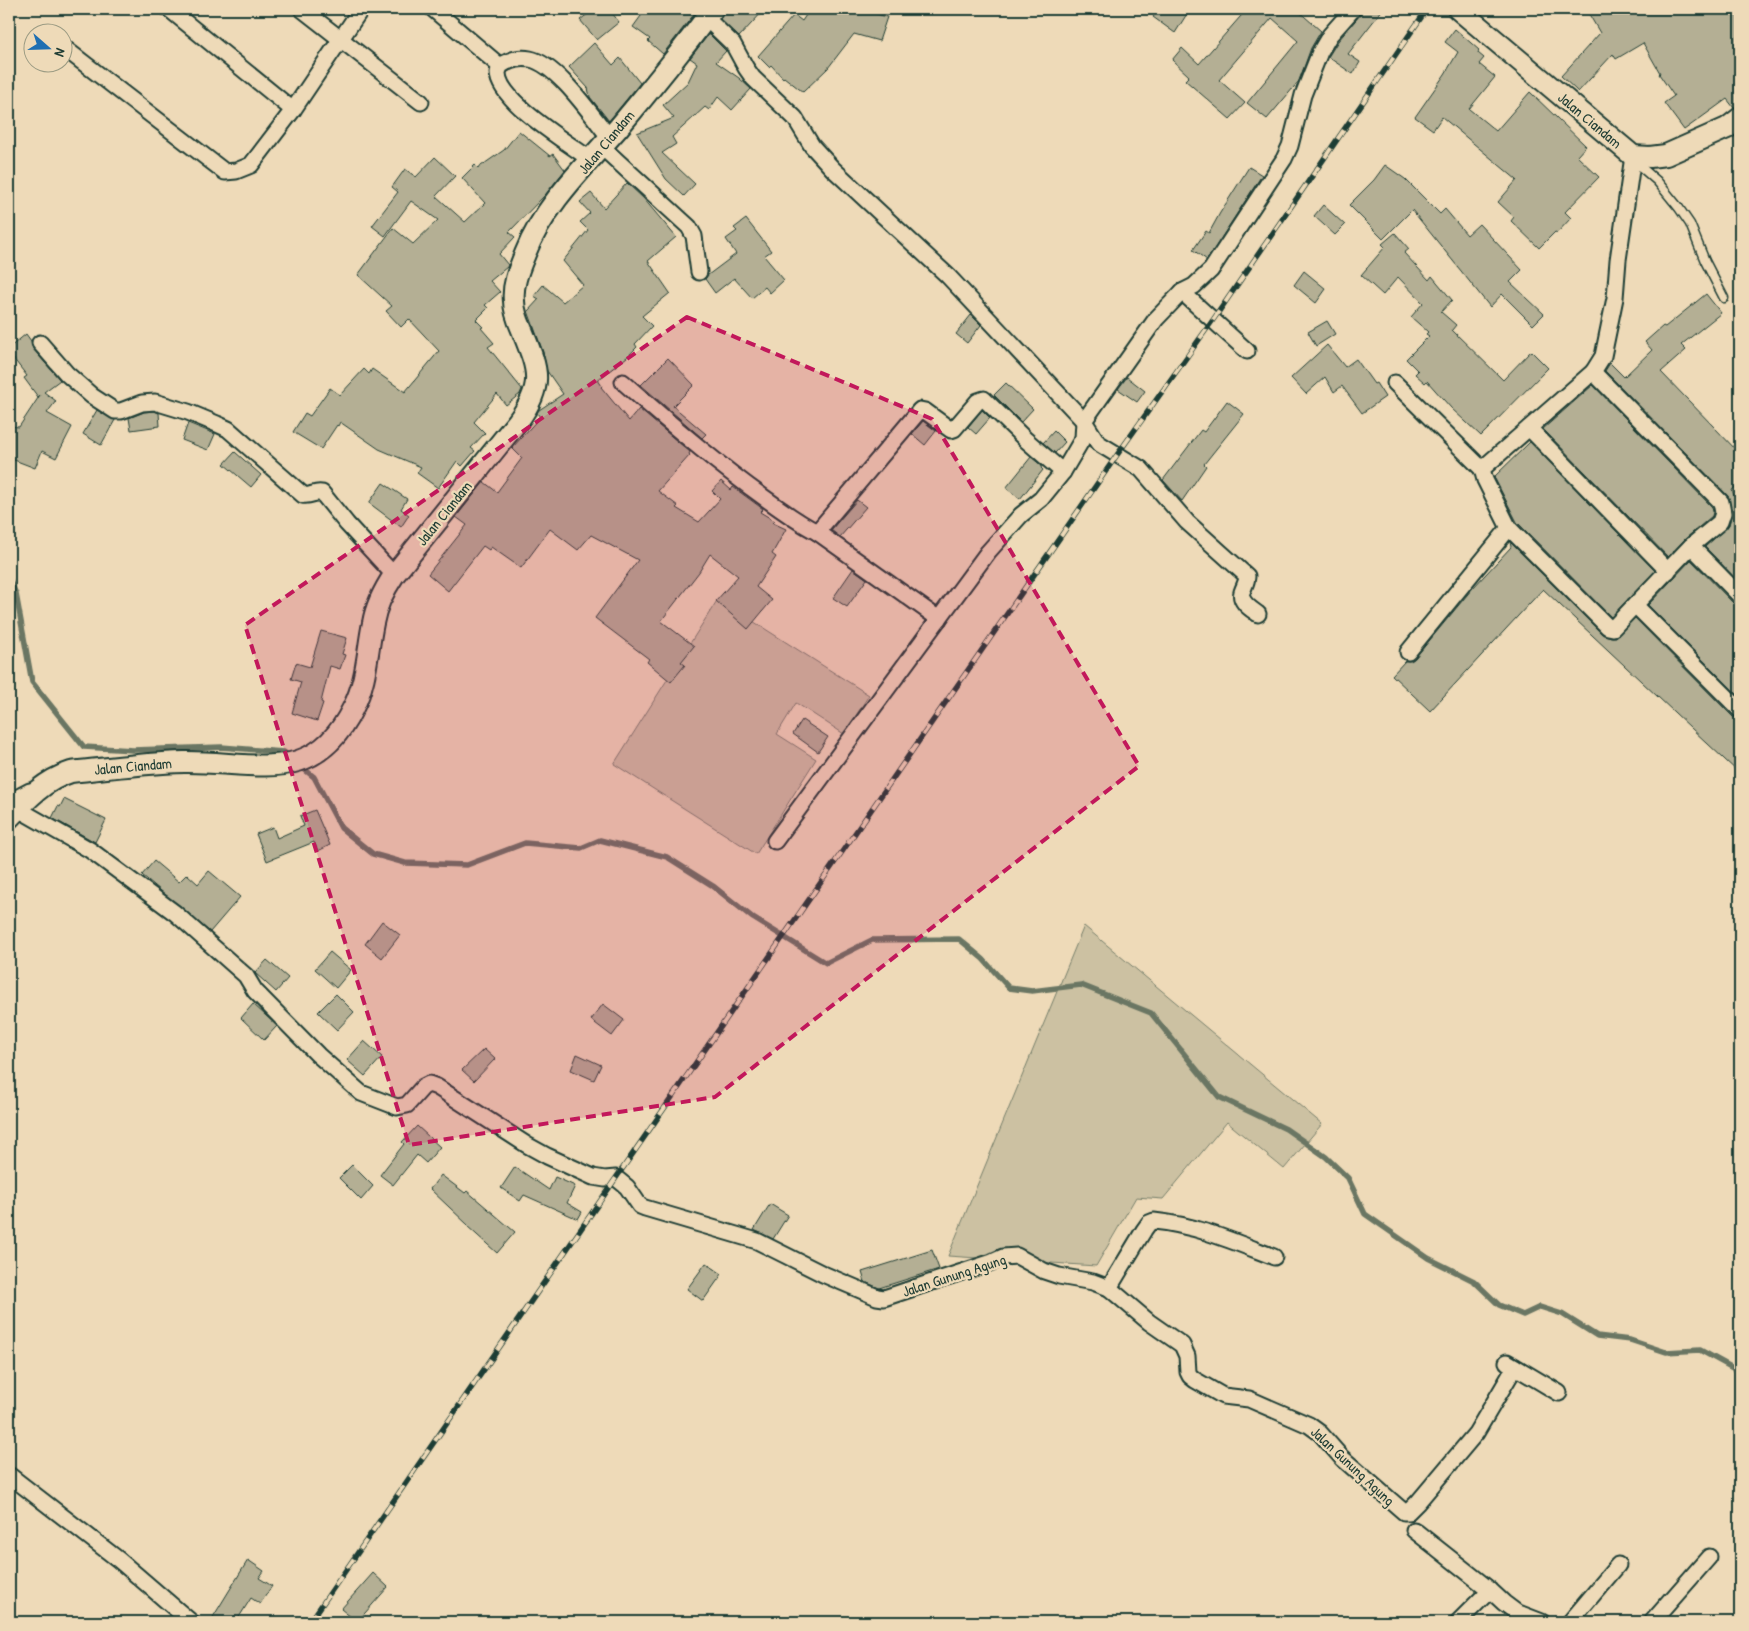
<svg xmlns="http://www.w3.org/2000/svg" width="1749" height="1631" viewBox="0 0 1749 1631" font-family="'Patrick Hand',sans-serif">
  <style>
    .green { fill: #ccc1a2; stroke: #767f6b }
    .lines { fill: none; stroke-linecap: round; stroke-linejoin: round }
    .stream { stroke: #6a7663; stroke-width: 5.5 }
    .building { fill: #b4af94; stroke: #1f3d34 }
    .lane-casing { stroke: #1f3d34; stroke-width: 11 }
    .street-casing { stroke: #1f3d34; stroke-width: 19 }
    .secondary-casing { stroke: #1f3d34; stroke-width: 24 }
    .lane { stroke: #eedab8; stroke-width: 8 }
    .street { stroke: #eedab8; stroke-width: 15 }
    .secondary { stroke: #eedab8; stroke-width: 20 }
    .rail-casing { stroke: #1f3d34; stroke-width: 5.5 }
    .rail { stroke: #eedab8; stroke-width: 4; stroke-dasharray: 11; stroke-linecap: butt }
    .marked { fill: #c2185b; fill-opacity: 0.2; stroke: #c2185b; stroke-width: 4; stroke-dasharray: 10 6; stroke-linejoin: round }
    .labels { text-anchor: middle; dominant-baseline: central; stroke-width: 4.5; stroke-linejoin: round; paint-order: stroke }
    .street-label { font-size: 15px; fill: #1f3d34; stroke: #eedab8 }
  </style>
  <rect width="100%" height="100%" fill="#eedab8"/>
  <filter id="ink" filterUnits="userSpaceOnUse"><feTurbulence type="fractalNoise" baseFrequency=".02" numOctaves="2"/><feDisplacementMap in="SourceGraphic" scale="10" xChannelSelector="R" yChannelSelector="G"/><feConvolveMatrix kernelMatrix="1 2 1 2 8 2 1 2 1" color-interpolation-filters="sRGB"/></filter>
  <g filter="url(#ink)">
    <g class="green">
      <path d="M718,599L869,695L844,734L796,703L777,734L816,759L756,854L614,764Z"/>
      <path d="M1084,926L1322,1124L1284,1169L1227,1122L1163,1199L1136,1197L1096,1266L948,1256Z"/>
    </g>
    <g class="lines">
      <g class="stream">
        <path d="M9,578L16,594L32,682L84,747L133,750L221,747L284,752L290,757"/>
        <path d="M299,765L314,777L341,828L373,854L405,863L467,865L525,843L581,848L600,840L667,857L713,886L753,918L826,963L872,940L959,939L983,959L1009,988L1032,991L1081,985L1151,1013L1219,1097L1286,1129L1326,1157L1348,1178L1365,1214L1428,1258L1474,1281L1499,1305L1523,1315L1540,1307L1562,1314L1597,1336L1630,1340L1666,1352L1700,1350L1740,1372"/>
      </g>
    </g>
    <g class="building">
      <path d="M594,9H609L619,22L597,40L580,20Z"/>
      <path d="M646,9H698L663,54L648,41L650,39L633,27Z"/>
      <path d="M725,9H765L739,37L720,19Z"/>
      <path d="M810,9H872L870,12L887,17L879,41L854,34L828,68L803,92L784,77L783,78L771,65L769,67L758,56L794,15L802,21Z"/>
      <path d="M1159,9H1190L1175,33L1153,17Z"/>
      <path d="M1247,9H1296L1321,31L1311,48L1299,81L1267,119L1247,103L1298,41L1272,18L1219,80L1245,103L1230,119L1185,80L1189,76L1172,60L1182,48L1199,64Z"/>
      <path d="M1362,9H1383L1348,54L1360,62L1353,74L1328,57L1338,41L1360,15Z"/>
      <path d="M1586,9H1740V106L1734,108L1727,99L1684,130L1664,103L1674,96L1659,74L1660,73L1643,43L1616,59L1613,54L1578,92L1561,76L1600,33Z"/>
      <path d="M1455,29L1479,50L1478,53L1484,58L1479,64L1495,77L1469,109L1496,131L1530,92L1586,146L1577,156L1599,177L1565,212L1571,218L1557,233L1555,232L1539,248L1511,221L1514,217L1498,202L1517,180L1442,117L1433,130L1415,117L1445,74L1458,52L1445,42Z"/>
      <path d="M709,34L726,51L716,62L739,78L751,89L732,110L718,97L709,110L705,107L672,137L676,144L662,153L695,184L684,196L666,179L637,133L674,118L663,105L688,82L697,63L690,58Z"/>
      <path d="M594,43L613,65L620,58L640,83L609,121L590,97L588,88L569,67Z"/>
      <path d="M519,131L550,156L553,154L565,170L546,194L509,232L515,237L499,254L508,265L507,267L490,281L500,292L485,305L488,308L476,320L483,327L481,328L494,343L488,347L522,389L520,394L506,405L497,394L474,422L485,433L471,448L475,451L462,466L457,461L438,488L417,473L421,467L379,449L340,422L338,426L337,425L321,449L293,432L305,413L310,416L330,388L340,395L364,369L369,374L372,369L405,392L439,351L409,319L401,327L386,311L392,306L358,275L393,228L413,244L438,220L411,201L385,236L372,226L398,192L392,187L405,169L416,177L435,157L455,176L436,196L465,222L485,203L462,178L475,165L478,168L504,150Z"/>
      <path d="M1385,165L1405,179L1440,214L1445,209L1467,235L1479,224L1522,270L1510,282L1544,314L1533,325L1502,294L1490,307L1412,210L1383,239L1349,205L1374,180Z"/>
      <path d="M1249,167L1262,175L1207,260L1193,250L1206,231L1209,233L1220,213Z"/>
      <path d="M627,183L644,199L676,237L648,261L670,293L642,316L652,326L635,344L637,347L627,357L598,380L602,386L601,387L629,421L639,409L690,452L689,454L690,455L658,491L678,506L676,508L699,522L720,499L712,491L721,481L731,490L733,487L763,509L760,512L775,521L773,523L786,529L772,554L776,557L756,587L772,600L748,629L716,601L738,576L710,554L699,572L661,621L694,646L681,662L685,665L671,682L647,662L649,659L595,618L638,560L591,535L578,550L550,529L521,568L491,547L489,550L483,546L448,591L428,574L467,525L456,517L484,482L497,492L522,458L512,448L540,417L537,413L539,410L563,394L547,371L543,352L528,311L539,299L534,296L543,285L563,302L583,285L563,261L588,230L580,222L590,213L580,202L591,193L604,208Z"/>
      <path d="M1323,205L1345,225L1335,235L1314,216Z"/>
      <path d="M746,219L771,251L764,256L784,280L770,293L765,287L752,298L734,278L715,293L705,279L708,275L736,254L726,239L737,231L734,228Z"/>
      <path d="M1395,233L1409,249L1404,253L1429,280L1432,276L1452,300L1441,312L1456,325L1452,330L1503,380L1531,351L1548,368L1481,436L1451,408L1427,381L1425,383L1415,374L1418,371L1406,359L1429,336L1426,334L1428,332L1411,317L1423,303L1398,277L1383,295L1361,275L1385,247L1382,244Z"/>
      <path d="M1304,271L1326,289L1316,303L1294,285Z"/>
      <path d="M1706,294L1721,313L1681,345L1686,350L1661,372L1740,454V483L1732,490L1740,511V583L1705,547L1729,525L1732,512L1728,496L1605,371L1610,363L1624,377L1652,350L1645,342L1663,326L1665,327Z"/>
      <path d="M971,315L981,325L967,343L956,334Z"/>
      <path d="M1327,321L1335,334L1316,346L1308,332Z"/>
      <path d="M26,334L31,341L33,349L60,380L44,392L56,401L47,413L72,427L56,458L42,451L35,468L9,458V426L19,427L40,395L38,397L24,378L27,376L9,353V348Z"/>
      <path d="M1327,345L1345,367L1356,359L1374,384L1376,383L1385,397L1362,413L1342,386L1334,392L1325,377L1306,394L1291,378Z"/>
      <path d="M668,358L694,385L673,406L706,434L702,438L641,385Z"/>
      <path d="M1127,377L1145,391L1137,402L1118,389Z"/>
      <path d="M1006,383L1033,409L1021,422L994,395Z"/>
      <path d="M1593,385L1712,507L1713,512L1712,516L1685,539L1668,557L1543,429Z"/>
      <path d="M1227,401L1244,414L1204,464L1206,466L1182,501L1163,480L1201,430L1204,432Z"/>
      <path d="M97,410L115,420L101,445L83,434Z"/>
      <path d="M982,410L990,418L976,434L968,427Z"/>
      <path d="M154,411L159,413L160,426L131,430L129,418L144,412Z"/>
      <path d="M923,421L936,431L925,445L912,434Z"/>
      <path d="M188,423L215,434L208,450L182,440Z"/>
      <path d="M1054,431L1065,442L1055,453L1043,443Z"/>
      <path d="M1530,442L1655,571L1611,617L1517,522L1494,477Z"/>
      <path d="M235,452L261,475L251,487L224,464Z"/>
      <path d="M1031,457L1042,466L1041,468L1043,470L1020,499L1006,488Z"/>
      <path d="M383,483L407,499L401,509L409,515L401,527L369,503Z"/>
      <path d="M857,500L866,507L840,537L831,530Z"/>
      <path d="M1510,542L1602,634L1611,637H1616L1635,618L1733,717L1740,719V774L1543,589L1430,711L1392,675L1405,661H1411L1415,658L1472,589L1511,547Z"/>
      <path d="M1691,560L1733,603L1740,605V697L1648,605Z"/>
      <path d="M853,569L867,579L847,607L833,598Z"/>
      <path d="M321,631L347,638L342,654L345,655L340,669L330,666L321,702L323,703L317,721L292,713L301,682L291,679L296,663L310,667Z"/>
      <path d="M802,720L828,737L818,752L793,734Z"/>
      <path d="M64,799L106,820L95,842L52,818L58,806L60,807Z"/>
      <path d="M315,810L330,845L318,851L314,842L267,861L256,834L273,827L277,838L304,826L300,816Z"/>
      <path d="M154,861L179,882L187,874L198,884L209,871L240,897L210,932L142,875Z"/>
      <path d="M382,921L400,935L382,958L365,944Z"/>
      <path d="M330,952L351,970L336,988L315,969Z"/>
      <path d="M267,960L288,978L276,992L255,973Z"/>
      <path d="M336,994L354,1012L337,1030L318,1012Z"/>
      <path d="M253,1004L277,1026L264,1040L241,1018Z"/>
      <path d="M603,1004L624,1020L612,1036L591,1020Z"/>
      <path d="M364,1041L382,1057L365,1076L347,1060Z"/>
      <path d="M484,1049L495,1059L474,1081L462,1070Z"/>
      <path d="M577,1054L601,1065L594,1080L571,1070Z"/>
      <path d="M417,1126L440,1147L426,1163L417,1155L393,1185L380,1175L404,1144L402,1142Z"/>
      <path d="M352,1165L373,1186L361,1200L339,1178Z"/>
      <path d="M515,1167L549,1190L555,1177L575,1186L567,1203L582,1212L578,1219L524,1195L520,1201L501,1188Z"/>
      <path d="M441,1175L465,1193L467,1191L515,1232L497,1253L467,1226L468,1225L430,1189Z"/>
      <path d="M770,1204L788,1215L773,1239L754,1230Z"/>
      <path d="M932,1250L939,1269L879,1288L865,1282L862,1272Z"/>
      <path d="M706,1263L722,1274L703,1301L687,1289Z"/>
      <path d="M248,1560L264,1571L259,1578L272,1586L260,1604L251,1598L236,1622H210Z"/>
      <path d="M373,1573L388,1587L357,1622L341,1609Z"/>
    </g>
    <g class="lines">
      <g class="lane-casing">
        <path id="lane" d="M1634,161L1657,181L1679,208L1690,224L1705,261L1724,298"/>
      </g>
      <g class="street-casing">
        <g id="street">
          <path d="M169,9L293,110"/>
          <path d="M302,9L421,102"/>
          <path d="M433,9L500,66"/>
          <path d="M706,18L733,44L746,68L753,78L795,118L812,146L833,169L948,276L1084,421L1098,443L1141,469L1187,522L1247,576C1247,582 1244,586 1242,592C1239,602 1251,609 1258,614"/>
          <path d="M63,47L225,172L236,171L251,165L293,110L361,9"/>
          <path d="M602,147L689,227L694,236L699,272"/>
          <path d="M591,160C570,144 498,101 498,73C498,71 500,68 500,66C509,60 519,57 530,59C557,64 592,116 610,138"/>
          <path d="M1182,292L1247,351"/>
          <path d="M40,343L67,374L92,396L115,411H121L142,403L155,402L188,412L217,424L228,429L303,495C310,497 315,491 322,493L347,524L394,575"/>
          <path d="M1593,372L1721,502L1723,513L1720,522L1691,546L1613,628L1608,627L1509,528L1485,480L1482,469Z"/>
          <path d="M1593,372L1603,356L1615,298L1618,260L1633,156"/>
          <path d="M623,382C668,422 713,461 762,496C780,509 797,522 817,532L920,410L925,411L951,430L954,429L978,401L984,399L1026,440L1063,472"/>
          <path d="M1395,383L1482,469"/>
          <path d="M1529,428L1668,571"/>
          <path d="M817,532L939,619"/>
          <path d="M1691,546L1740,596"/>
          <path d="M1635,605L1740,710"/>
          <path d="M1408,652L1509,528"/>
          <path d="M9,802L30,791"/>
          <path d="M18,809L90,850L175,913L246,976L255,991L318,1055L361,1093L397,1107L407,1105L423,1087L429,1084L437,1087L527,1145L547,1156L593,1177L605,1179L616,1178L627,1187L640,1206L645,1208L757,1241L823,1274L877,1297L884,1298L992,1262L1003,1257L1017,1256L1044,1271L1059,1276L1093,1282L1109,1288L1149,1322L1182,1345L1187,1356L1188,1372L1190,1376L1195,1380L1223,1396L1249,1399L1309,1425L1320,1433L1342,1458L1404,1512H1408L1418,1502L1476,1433L1515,1367"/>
          <path d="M775,841L988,552L1021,515L1041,499L1063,472L1083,438L1084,421L1156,319L1182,292L1194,286L1211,270L1284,159L1290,146L1303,95L1320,52L1330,35L1353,9"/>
          <path d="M1109,1288L1144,1230L1149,1223L1154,1221C1196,1225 1235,1242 1274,1257"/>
          <path d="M1507,1362L1559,1393"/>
          <path d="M9,1475L119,1560L191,1622"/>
          <path d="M1414,1530L1490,1590L1504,1603L1516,1612L1542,1622"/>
          <path d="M1458,1622L1490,1590"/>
          <path d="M1570,1622L1618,1565"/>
          <path d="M1652,1622L1709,1557"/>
        </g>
      </g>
      <g class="secondary-casing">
        <g id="secondary">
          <path d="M1458,9L1633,156L1650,157L1666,155L1727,128L1740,118"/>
          <path d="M9,818C27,799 45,780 71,772C108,768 146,763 184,762C255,761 314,788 353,708C367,681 367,652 373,623C376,605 384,590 394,575L518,421C545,384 538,370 522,330C518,321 514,311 514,301C512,285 519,269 525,254C544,205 585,166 619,127C651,89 683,49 713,9"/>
        </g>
      </g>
      <use href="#lane" class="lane"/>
      <use href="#street" class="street"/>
      <use href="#secondary" class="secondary"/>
      <g class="rail-casing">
        <path id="rail" d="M310,1622L616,1178L1117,455L1213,320L1427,9"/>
      </g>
      <use href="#rail" class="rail"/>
    </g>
  </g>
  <path class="marked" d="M687,317L932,419L1139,766L715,1097L409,1145L245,625Z"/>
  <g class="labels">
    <g class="street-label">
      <text transform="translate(1590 120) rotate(40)">Jalan Ciandam</text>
      <text transform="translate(606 142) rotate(-50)">Jalan Ciandam</text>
      <text transform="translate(444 513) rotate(-51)">Jalan Ciandam</text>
      <text transform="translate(133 766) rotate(-5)">Jalan Ciandam</text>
      <text transform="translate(954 1275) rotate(-18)">Jalan Gunung Agung</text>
      <text transform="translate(1353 1466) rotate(43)">Jalan Gunung Agung</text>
    </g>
  </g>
  <rect width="1749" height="1631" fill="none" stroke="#eedab8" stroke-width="30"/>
  <rect x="15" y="15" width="1719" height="1601" fill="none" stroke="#1f3d34" stroke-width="2" filter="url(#ink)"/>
  <g transform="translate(48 48) rotate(110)"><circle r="24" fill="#eedab8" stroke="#9b9b83"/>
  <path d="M0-4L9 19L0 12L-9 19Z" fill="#1f6fb2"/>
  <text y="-8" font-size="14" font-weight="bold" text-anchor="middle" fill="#1f3d34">N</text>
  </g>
</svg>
